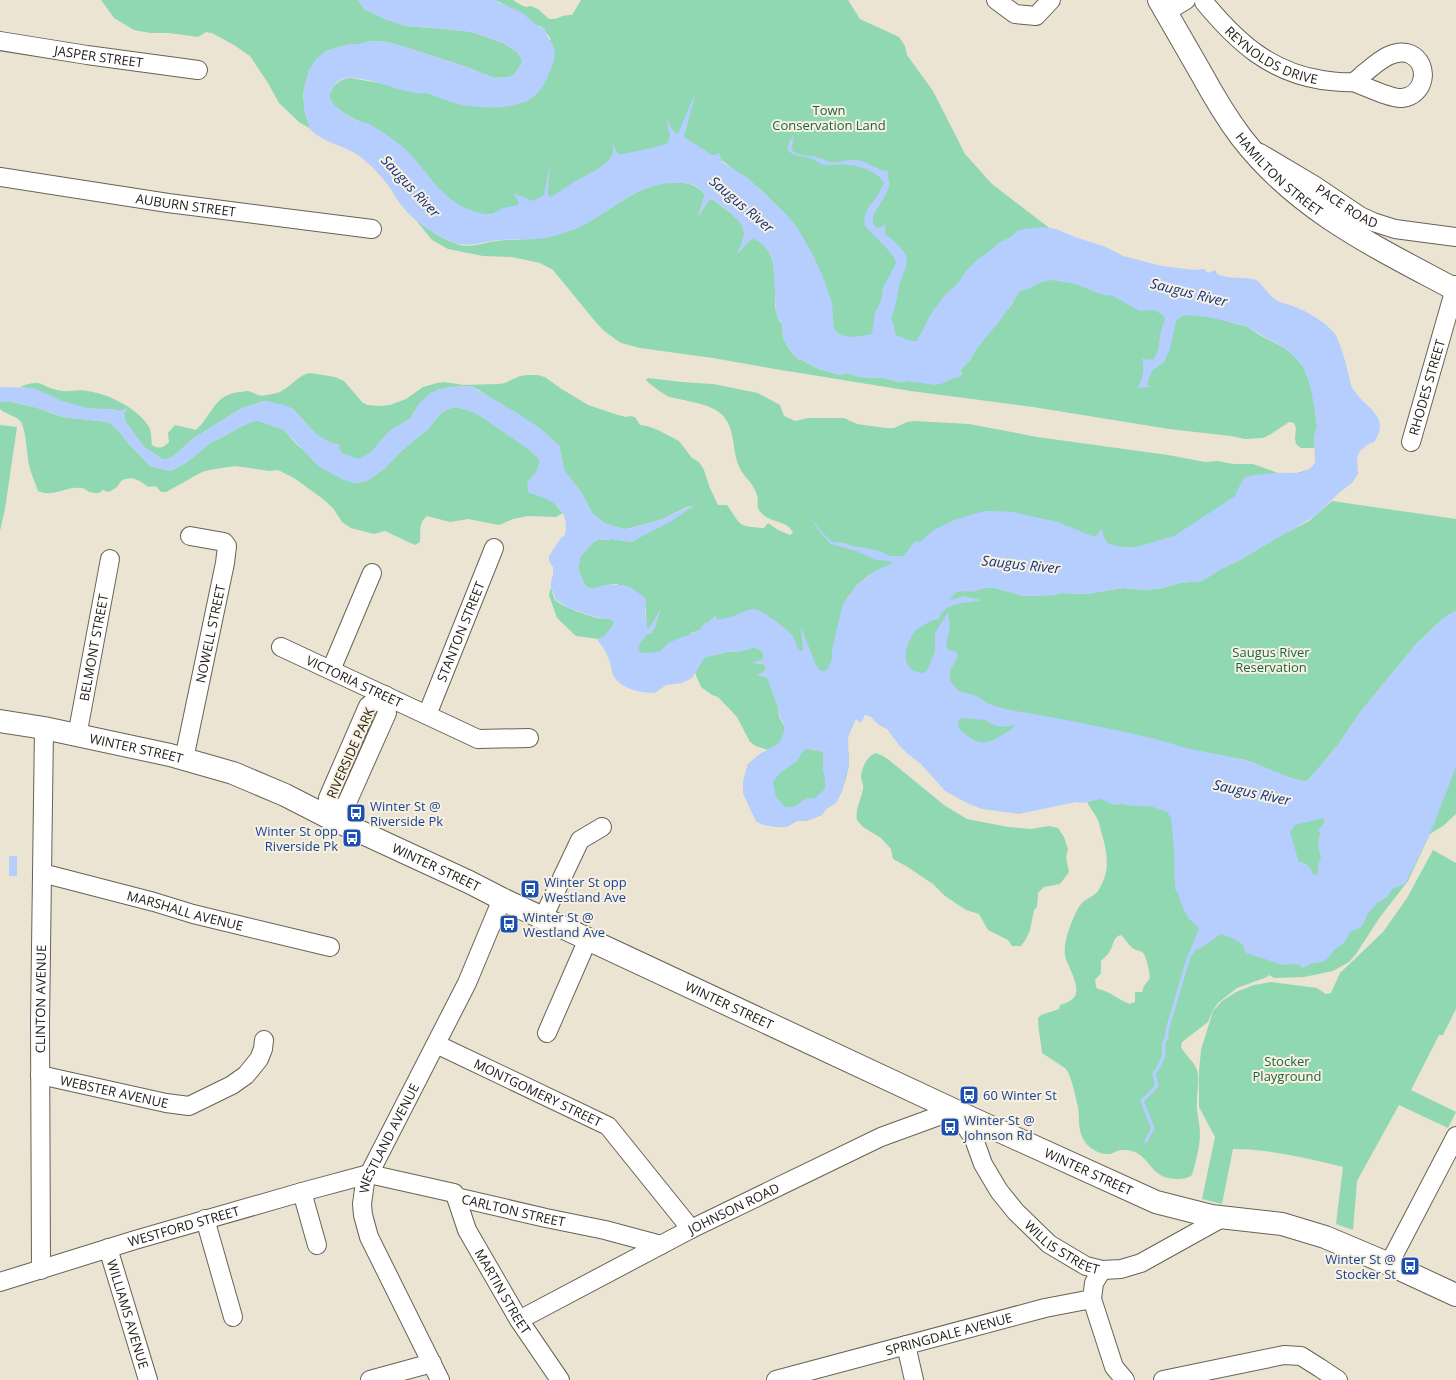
<svg xmlns="http://www.w3.org/2000/svg" width="1456" height="1380" viewBox="0 0 1456 1380" font-family="'Open Sans',sans-serif">
  <style>
    .green { fill: #8fd8b2; fill-rule: evenodd }
    .water { fill: #b5cefd; fill-rule: evenodd }
    .lines { fill: none; stroke-linecap: round; stroke-linejoin: round }
    .stream { stroke: #b5cefd; stroke-width: 3.5 }
    .minor-casing { stroke: #696254; stroke-width: 20 }
    .major-casing { stroke: #696254; stroke-width: 24 }
    .minor { stroke: #fff; stroke-width: 18 }
    .major { stroke: #fff; stroke-width: 22 }
    .labels { text-anchor: middle; dominant-baseline: central; stroke-width: 4; stroke-linejoin: round; paint-order: stroke }
    .street-label { font-size: 13px; fill: #23201a; stroke: #f9f1e0 }
    .park-label { font-size: 13px; fill: #196545; stroke: #f9f1e0 }
    .transit-label { font-size: 13px; fill: #164399; stroke: #f9f1e0; text-anchor: start }
    .water-label { font-size: 14px; font-style: italic; fill: #0e3288; stroke: #f9f1e0 }
  </style>
  <rect width="100%" height="100%" fill="#ebe4d3"/>
  <g class="green">
    <path d="M101,0H358L364,9L385,19L406,26L456,30L472,32L503,43L517,52L522,60L521,64L514,75L509,77L494,78L464,66L411,49L387,42L370,41L360,44H350L343,46L326,51L309,70L303,94L305,113L309,124V128L299,122L279,103L268,83L250,56L234,45L212,33L206,32L198,37L169,33H150L134,30L114,18Z"/>
    <path d="M494,0H513L521,5L526,7L530,6L538,9L549,19C560,20 560,14 572,15L581,0H848L860,19L899,37L905,46L907,55L933,91L965,154L992,184L1056,233L937,342L838,338L778,207L760,189L716,156L712,155L547,204L485,215L461,210L375,129C361,121 334,113 329,96C333,84 339,79 351,78L494,104L551,39L541,26H538L500,2Z"/>
    <path d="M665,183C682,182 692,181 705,194L699,215L709,200L712,199C721,207 746,220 744,235C743,241 740,247 738,253L745,245L753,238L763,244L770,254L773,262L775,281V307L779,320L782,324L783,339L792,353L807,363L819,369L840,375L847,373L860,377L885,378L897,382L908,381L938,384C945,383 949,378 955,378L962,374L960,370L970,360L976,349L1012,304L1019,289L1042,267L1178,306L1236,324L1246,326L1258,334L1286,349L1293,355L1303,366L1310,384L1313,398L1317,426L1314,438L1315,448H1301L1296,444L1295,438L1296,428L1294,423L1289,422L1271,434L1263,438L1245,439L1231,436L1169,429L1033,407L911,391L775,369L713,358L640,348L621,343L604,331L594,320L553,270L540,263L512,257L483,256L448,249L432,240L415,219C428,230 444,240 460,245C473,248 484,242 497,241C506,239 515,241 524,239C536,238 565,233 575,229C606,215 630,189 665,183Z"/>
    <path d="M310,373L335,377L344,381L362,402L367,405L379,406L390,405L406,399L423,387L437,383L444,382L464,385L498,384L505,383L520,376L528,375H537L545,377L560,388L588,405L618,415L626,417L630,416L635,417L640,425L647,426L658,430L679,441L692,458L699,462L704,470L710,488L718,505H727C742,526 736,526 764,528L768,523L778,530L790,535L793,533C788,519 768,524 759,510C756,506 759,500 757,495C754,483 742,476 738,464C732,447 735,425 720,413C708,403 685,401 670,397C666,396 649,384 646,380L648,378L682,382L713,384L758,393L780,405L784,416L795,421L808,418H844L857,424L886,428H894L907,422L914,421L969,424L1037,437L1168,455L1205,462L1218,461L1233,464H1253L1278,473H1297L1310,469L1153,548L897,562L869,575L856,586L853,591L847,598L841,636L827,677L740,614C732,617 725,620 717,619L715,616L709,622L704,624L700,630L691,633L676,651L631,659L639,643L647,634L651,633L654,629L660,611L649,629L647,628C647,621 645,615 646,608L617,584L606,585L592,589L587,587L584,583L578,569L579,562L580,556L587,548L595,541L599,539L606,540L612,539L631,542L680,515L693,506L687,507L660,520L627,529H623L604,523L592,513L583,495L564,470L559,445L479,390L471,386L451,387L437,390L414,412L411,418L401,424L388,444L344,468L315,433L293,409L274,403L265,401L242,408L191,440L175,455L168,459H162L144,447L125,421L124,413C112,406 98,411 85,408C77,406 68,404 61,401C44,394 38,389 20,387C43,377 42,389 63,391C71,392 79,389 87,391C107,393 139,409 149,427C152,433 151,439 152,445C159,450 164,447 169,442L168,433L175,425L196,430C213,415 213,394 241,392C243,392 245,391 247,391C250,391 255,394 258,395C263,397 271,394 277,393C290,389 297,375 310,373Z"/>
    <path d="M8,401L38,408L62,417L108,422L118,430L129,444L150,466L171,471L187,462L213,441L221,438L240,427L254,421H259L284,430L297,445L340,478L354,483L367,481L385,468L400,452L427,430L440,414L448,409L454,407L465,409L467,408L534,447L555,504L563,513L556,517L528,516L513,519L499,525L473,520L468,519L450,522L427,516C418,523 421,532 420,542L415,545L385,531L374,534L351,528L342,522L333,508L323,499L294,478L278,470L269,471L235,466L209,470L202,472L166,492H161L156,486L148,487C139,480 132,475 121,481L117,487L109,492L103,490L99,493C96,493 93,493 90,492C87,491 85,488 81,488C66,486 53,498 38,491C35,482 31,474 29,465C27,454 26,431 21,422C16,415 6,415 0,409V402Z"/>
    <path d="M0,425L17,427L5,509L0,531Z"/>
    <path d="M1332,501L1456,519V611C1440,617 1430,633 1417,643L1362,710L1337,746L1312,776L1308,780L1305,781L1293,779L1246,760L1212,754L973,744L898,665L905,599L962,582L995,588L1024,596L1053,595L1061,593L1086,594L1123,588L1145,590L1163,588L1179,583L1202,581L1221,569L1240,560L1278,537L1309,521Z"/>
    <path d="M551,587C552,591 553,596 555,600C562,607 587,615 597,618C603,619 610,617 615,622L614,624L604,637L598,639L576,636L557,618L549,595Z"/>
    <path d="M751,648H756L763,652L764,659L753,663L763,664L766,666L765,671L758,675L766,677L768,679L778,707L779,717L797,748L849,753V765L846,778L842,791L836,803L826,809L822,815L806,821H797L786,827H777L761,824L756,821L743,793V782L748,764L760,754L768,750L756,746L750,742L737,717L718,697L712,695L701,687L695,673L703,659L706,657L727,652L743,651Z"/>
    <path d="M1456,680V814L1443,826L1430,834L1408,881L1380,917L1356,954L1349,962L1333,971L1304,977L1274,978L1269,975L1267,977L1237,988L1218,1003L1213,1010L1208,1022L1182,1042L1181,1047C1185,1055 1194,1061 1197,1070C1200,1080 1197,1091 1197,1101C1196,1109 1198,1115 1199,1123C1202,1141 1197,1157 1192,1175C1188,1178 1183,1179 1178,1179C1151,1179 1153,1161 1135,1152C1131,1150 1122,1149 1117,1151C1114,1152 1112,1154 1109,1154C1101,1155 1090,1149 1085,1142C1077,1131 1080,1119 1078,1107C1075,1095 1073,1083 1068,1072L1065,1068L1042,1053C1041,1041 1038,1030 1038,1018L1041,1015L1059,1009L1060,1005C1086,999 1075,981 1068,964C1064,957 1064,948 1066,940C1068,931 1076,908 1083,902C1088,898 1094,896 1098,891C1110,872 1108,858 1103,838C1101,832 1100,826 1098,820C1095,814 1090,808 1087,802L1119,794L1280,831ZM1121,935C1126,939 1128,946 1134,949C1136,951 1140,950 1142,952C1146,954 1150,973 1150,978L1144,986L1142,992H1135V1002L1130,1004C1118,1000 1110,991 1098,989L1096,987L1095,980L1101,973V961C1103,959 1106,956 1108,954C1114,947 1112,937 1121,935Z"/>
    <path d="M876,753L883,756L889,760L944,805L967,819L1008,827L1031,829L1049,826L1058,828L1064,837L1068,849L1066,858L1069,872L1060,884L1044,887L1038,893L1037,907L1034,910L1030,930L1026,939L1021,946H1012L1008,940L988,930L979,914L966,910L945,896L933,884L906,866L893,859L891,849L881,838L863,827L857,820C855,809 861,800 863,789C864,785 861,781 861,776C862,767 867,756 876,753Z"/>
    <path d="M1433,850L1456,863V1009L1443,1035H1439L1411,1090L1456,1112L1448,1128L1399,1105L1357,1181L1353,1230L1336,1224L1343,1167C1307,1158 1270,1149 1233,1149L1222,1204L1202,1199L1215,1137L1199,1107V1071L1201,1050L1213,1011L1222,1001L1236,992L1254,985L1271,982L1317,988L1326,994L1331,993L1340,973L1383,932L1407,898Z"/>
  </g>
  <g class="water">
    <path d="M358,0H494L521,12L538,26L545,28C545,37 555,43 555,53C555,60 551,70 548,76C544,86 538,94 529,100C512,110 469,109 451,102C442,99 434,95 425,93C403,96 354,67 337,82C332,87 327,95 331,101C337,109 349,118 358,121C360,122 362,122 364,122C375,126 386,134 395,141C420,158 433,190 460,205C468,210 479,213 489,215L503,208L518,205L519,202L513,193L533,201L544,195L550,162L548,195L550,197C558,193 566,187 574,182C584,176 608,166 612,155C614,151 613,146 612,142L618,154H623L652,148L668,143L670,136L666,117C670,124 671,131 678,134L696,91L684,137L712,155L715,156L719,152L722,162L748,178L785,213L797,227L814,257L823,277L832,303L834,328L836,332L844,336L853,337L872,334L875,313L881,301L883,288L896,263C895,254 872,234 865,226C863,214 867,209 874,200C878,196 881,188 884,183C879,172 860,166 849,165C841,163 832,166 824,165C819,164 815,160 810,158C802,156 783,156 789,143C790,140 791,138 794,136L791,149C797,157 809,155 817,157C822,158 826,162 832,162C840,163 848,159 856,160C868,161 877,171 888,171C887,176 890,181 889,186C887,191 885,197 882,201C877,210 866,221 878,228L887,224L885,227V234C891,238 907,252 907,259C907,267 902,276 900,283C897,295 896,307 891,319L893,322L896,335L911,341H917L932,312L944,296L958,283L965,272L977,260L992,249L997,244L1012,236L1017,231L1023,229L1043,227L1056,229L1075,237L1106,247L1123,256L1162,266L1194,270L1204,269L1208,273L1215,270L1217,274C1229,280 1243,276 1256,280C1262,283 1269,297 1278,301C1283,304 1290,304 1295,307C1307,311 1328,324 1335,334C1339,340 1346,362 1347,369C1349,374 1349,381 1352,387C1362,407 1393,415 1374,442L1367,445L1360,451L1357,457L1358,474L1352,483L1340,492L1315,516L1240,560L1221,569L1202,581L1179,583L1163,588L1145,590L1123,588L1086,594L1061,593L1053,595L1024,596L995,588H986L972,592L962,591L955,593L950,600L964,596L981,600C966,604 945,601 939,619C936,620 934,620 931,621C929,622 919,628 917,629C913,632 912,636 910,640C903,654 903,670 922,673L927,671L935,651V633L948,612L950,626L946,646L949,650L956,652L958,656L950,671V681L959,691L977,696L987,703L1004,709L1056,718L1116,730L1156,739L1186,748L1246,760L1294,779L1305,781L1308,780L1312,776L1337,746L1362,710L1417,643C1431,633 1439,617 1456,611V767L1430,834L1405,884L1392,889L1387,897L1376,904L1367,915L1363,925L1360,928L1350,932L1345,942L1333,951L1327,959L1322,962L1310,964L1306,967L1302,968L1300,965L1290,964L1283,965L1246,953L1242,944L1230,937L1221,934L1199,949L1190,951L1199,928L1188,918L1180,901L1179,895L1175,889L1174,849L1171,818L1167,812L1150,806H1132L1122,804L1114,805L1101,799L1082,803L1076,802L1019,814L982,809L967,803L945,791L921,764L908,754L899,745L887,729L879,725L871,717L865,715L861,723L856,719L848,737L849,765L842,791L836,803L826,809L822,815L806,821H797L786,827L768,826L761,824L756,821L743,793V782L748,764L760,754L778,744C784,737 787,725 780,718L778,707L768,679L766,677L757,675L765,671L766,666L763,664L753,663L764,659L763,652L756,648H751L743,651L727,652L706,657L703,660L692,678L682,683L666,685L655,693C641,693 620,689 613,675C611,670 611,664 609,660C607,653 602,645 598,641V639L604,636L614,624L613,620L595,617L569,608L556,600L551,587V582L553,575V567L549,561V556L560,539L565,535C570,507 552,500 529,493C523,478 534,479 537,469C539,466 539,462 539,459L528,449L477,414L460,408L454,407L448,409L440,414L427,430L400,452L385,468L367,481L354,483L340,478L318,466L284,430L259,421H254L240,427L221,438L213,441L187,462L171,471L150,466L129,444L118,430L108,422L62,417L53,413L27,405L8,401L0,402V387L34,388L62,401L87,408L110,409L120,411L126,408L127,410L124,413L125,421L144,447L162,459H168L175,455L191,440L242,408L265,401L285,405L293,409L315,433L331,443L340,444L339,448L342,453L358,459L370,453L389,431L411,418L418,405L429,394L437,390L451,387L471,386L519,414L541,429L559,445L564,470L583,495L592,513L604,523L623,529L632,528L660,520L693,505L689,509L670,522L631,542L612,539L606,540L599,539L595,541L581,556L578,569L584,583L587,587L592,589L606,585H623L630,587L646,598L645,615L647,622V627L649,629L661,608L654,629L651,633L647,634L638,647L640,652L644,653L659,652L668,643L700,630L704,624L709,622L715,616L717,619C731,620 744,609 754,609C760,609 788,629 792,635C796,641 796,647 801,651L803,650L801,627L816,665L820,670L824,671L827,670L832,659V649L843,604L856,586L875,571L893,563L889,561L876,560L856,551L831,544L819,531L810,516L822,532L832,542L845,543L852,546L867,548L881,552L890,556H904L914,542L921,541L932,531L954,520L984,511H995L1013,512L1058,522L1092,536H1096L1102,528L1103,535L1107,543L1122,547H1136L1174,536L1235,496L1239,487L1245,477C1255,474 1267,474 1277,473C1291,472 1305,477 1315,463L1314,438L1317,426L1316,416L1310,384L1303,366L1293,355L1286,349L1246,326L1208,317L1189,315L1182,316L1176,321L1170,349L1164,362L1152,371L1147,384L1150,387L1137,388C1143,380 1145,367 1142,358L1147,360L1154,359L1158,350L1161,330L1165,319L1163,315L1154,310L1140,311L1113,296L1103,295L1075,284L1052,280L1041,282L1028,289L1020,291L999,322L976,349L970,360L960,370L962,376L957,378H952L943,383L935,385L908,381L897,382L885,378L860,377L847,373L840,375L819,369L807,363L803,360H798L792,353L783,339L782,324L776,313L773,261L770,254L763,244L753,238L745,245L737,254C739,248 744,240 744,233C744,220 721,206 712,199L709,200L699,215H698L705,194C695,183 688,182 673,183C630,185 609,216 572,230C561,234 549,238 537,239C524,240 511,239 498,240C481,242 467,249 450,241C433,233 414,222 402,206C397,200 394,194 390,188C383,178 373,167 363,159C347,145 323,144 309,128V124L305,113L303,94L309,70L316,59L326,51L343,46L350,44H360L370,41L387,42L411,49L464,66L494,78L509,77L514,75L521,64L522,60L517,52L503,43L472,32L456,30L406,26L385,19L364,9ZM960,718L985,720L994,725L1004,727L1015,725C1012,730 1009,730 1005,733C984,747 978,745 959,729L958,723ZM810,749H815L823,753V769L825,779V789L814,799L807,798L794,807H785L776,797L773,782L779,774L797,761L804,750ZM1323,818L1325,821L1318,831L1321,834C1316,841 1319,850 1321,858L1318,864V873L1316,875L1313,874C1310,866 1306,862 1299,862L1290,832L1295,825Z"/>
    <rect x="9" y="856" width="8" height="20"/>
  </g>
  <g class="lines">
    <path class="stream" d="M1146,1141L1153,1128L1142,1101L1157,1086L1154,1074C1158,1068 1163,1061 1164,1053C1164,1045 1162,1045 1167,1037V1030L1187,963L1190,954L1196,947"/>
    <g class="minor-casing">
      <g id="minor">
        <path d="M996,0L1015,14L1036,16L1051,0"/>
        <path id="s1" d="M1204,2C1237,42 1270,72 1322,80C1331,81 1344,83 1352,82C1356,81 1360,77 1362,75C1375,65 1392,47 1410,54C1431,64 1425,96 1402,98C1391,99 1365,86 1353,82"/>
        <path d="M1166,12L1186,0"/>
        <path id="s2" d="M0,41L87,55L198,70"/>
        <path id="s3" d="M1260,153L1314,185L1360,216L1373,222L1395,229L1456,237"/>
        <path id="s4" d="M0,177L168,203L372,229"/>
        <path id="s5" d="M1411,442L1456,285"/>
        <path id="s6" d="M281,647L478,739L529,738"/>
        <path d="M331,670L372,573"/>
        <path d="M385,695L387,713L346,805L326,816L328,798L368,706Z"/>
        <path id="s7" d="M427,715L494,548"/>
        <path id="s8" d="M77,736L110,559"/>
        <path id="s9" d="M184,759L225,563L227,546L224,542L190,536"/>
        <path id="s10" d="M42,873L154,902L193,914L330,947"/>
        <path d="M543,918L580,840L602,827"/>
        <path d="M547,1033L588,939"/>
        <path id="s11" d="M436,1044L608,1126L691,1229"/>
        <path id="s12" d="M40,1075L166,1103L189,1106L232,1085L246,1075L259,1059L263,1049L264,1040"/>
        <path d="M302,1192L317,1245"/>
        <path id="s13" d="M456,1197L467,1230L519,1320L560,1380"/>
        <path d="M205,1219L233,1317"/>
        <path id="s14" d="M108,1248L148,1380"/>
        <path d="M1389,1264L1456,1136"/>
        <path id="s15" d="M41,1270L40,1022L44,728"/>
        <path id="s16" d="M0,1282L135,1240L302,1192L369,1174L454,1193L456,1197L546,1218L605,1230L661,1245"/>
        <path d="M1092,1299L1114,1367L1125,1380"/>
        <path id="s17" d="M519,1320L691,1229L881,1137L955,1110L974,1139L983,1164L999,1191L1016,1212L1049,1244L1086,1266L1102,1270L1121,1269L1141,1263L1222,1218"/>
        <path d="M906,1345L914,1380"/>
        <path d="M370,1380L432,1363"/>
        <path id="s18" d="M440,1380L369,1237L363,1215L362,1204L365,1182L467,983L502,899"/>
        <path id="s19" d="M776,1380L1045,1308L1092,1299L1094,1283L1102,1270"/>
        <path d="M1163,1380L1284,1355L1301,1356L1320,1368L1338,1380"/>
      </g>
    </g>
    <g class="major-casing">
      <g id="major">
        <path id="s20" d="M1159,0C1173,24 1187,49 1201,73C1213,95 1226,117 1241,137C1298,211 1376,247 1456,290"/>
        <path id="s21" d="M0,721L44,728L170,755L233,773L285,795L326,816L469,882L502,899L971,1118L1156,1202L1211,1216L1282,1224L1325,1237L1389,1264L1456,1295"/>
      </g>
    </g>
    <use href="#minor" class="minor"/>
    <use href="#major" class="major"/>
  </g>
  <defs>
    <g id="bus-square" transform="scale(1)"><rect x="-9" y="-9" width="18" height="18" rx="4" fill="#1a4fb4" stroke="#f9f1e0"/><path d="M-5-6H5V4H4V6H2V4H-2V6H-4V4H-5ZM-3.5-4V0h7V-4ZM-3.5 1.2v1.5H-2V1.2ZM2 1.2v1.5H3.5V1.2Z" fill="#fff"/></g>
  </defs>
  <g fill-rule="evenodd">
    <use href="#bus-square" x="356" y="813"/>
    <use href="#bus-square" x="352" y="838"/>
    <use href="#bus-square" x="530" y="889"/>
    <use href="#bus-square" x="509" y="924"/>
    <use href="#bus-square" x="969" y="1095"/>
    <use href="#bus-square" x="950" y="1127"/>
    <use href="#bus-square" x="1410" y="1266"/>
  </g>
  <g class="labels">
    <g class="street-label">
      <text stroke="none"><textPath href="#s1" startOffset="88">REYNOLDS DRIVE</textPath></text>
      <text stroke="none"><textPath href="#s2" startOffset="100">JASPER STREET</textPath></text>
      <text stroke="none"><textPath href="#s20" startOffset="213">HAMILTON STREET</textPath></text>
      <text stroke="none"><textPath href="#s3" startOffset="102">PACE ROAD</textPath></text>
      <text stroke="none"><textPath href="#s4" startOffset="188">AUBURN STREET</textPath></text>
      <text stroke="none"><textPath href="#s5" startOffset="57">RHODES STREET</textPath></text>
      <text stroke="none"><textPath href="#s7" startOffset="90">STANTON STREET</textPath></text>
      <text stroke="none"><textPath href="#s9" startOffset="128">NOWELL STREET</textPath></text>
      <text stroke="none"><textPath href="#s8" startOffset="90">BELMONT STREET</textPath></text>
      <text stroke="none"><textPath href="#s6" startOffset="81">VICTORIA STREET</textPath></text>
      <text stroke="none"><textPath href="#s21" startOffset="139">WINTER STREET</textPath></text>
      <text transform="translate(350 753) rotate(-66)">RIVERSIDE PARK</text>
      <text stroke="none"><textPath href="#s21" startOffset="463">WINTER STREET</textPath></text>
      <text stroke="none"><textPath href="#s10" startOffset="148">MARSHALL AVENUE</textPath></text>
      <text stroke="none"><textPath href="#s15" startOffset="271">CLINTON AVENUE</textPath></text>
      <text stroke="none"><textPath href="#s21" startOffset="787">WINTER STREET</textPath></text>
      <text stroke="none"><textPath href="#s12" startOffset="76">WEBSTER AVENUE</textPath></text>
      <text stroke="none"><textPath href="#s11" startOffset="113">MONTGOMERY STREET</textPath></text>
      <text stroke="none"><textPath href="#s18" startOffset="265">WESTLAND AVENUE</textPath></text>
      <text stroke="none"><textPath href="#s21" startOffset="1183">WINTER STREET</textPath></text>
      <text stroke="none"><textPath href="#s17" startOffset="242">JOHNSON ROAD</textPath></text>
      <text stroke="none"><textPath href="#s16" startOffset="535">CARLTON STREET</textPath></text>
      <text stroke="none"><textPath href="#s16" startOffset="192">WESTFORD STREET</textPath></text>
      <text stroke="none"><textPath href="#s17" startOffset="663">WILLIS STREET</textPath></text>
      <text stroke="none"><textPath href="#s13" startOffset="106">MARTIN STREET</textPath></text>
      <text stroke="none"><textPath href="#s14" startOffset="69">WILLIAMS AVENUE</textPath></text>
      <text stroke="none"><textPath href="#s19" startOffset="179">SPRINGDALE AVENUE</textPath></text>
    </g>
    <g class="park-label">
      <text x="829" y="110">Town<tspan x="829" dy="15">Conservation Land</tspan></text>
      <text x="1271" y="652">Saugus River<tspan x="1271" dy="15">Reservation</tspan></text>
      <text x="1287" y="1061">Stocker<tspan x="1287" dy="15">Playground</tspan></text>
    </g>
    <g class="transit-label">
      <text x="370" y="806">Winter St @<tspan x="370" dy="15">Riverside Pk</tspan></text>
      <text x="338" y="831" text-anchor="end">Winter St opp<tspan x="338" dy="15">Riverside Pk</tspan></text>
      <text x="544" y="882">Winter St opp<tspan x="544" dy="15">Westland Ave</tspan></text>
      <text x="523" y="917">Winter St @<tspan x="523" dy="15">Westland Ave</tspan></text>
      <text x="983" y="1095">60 Winter St</text>
      <text x="964" y="1120">Winter St @<tspan x="964" dy="15">Johnson Rd</tspan></text>
      <text x="1396" y="1259" text-anchor="end">Winter St @<tspan x="1396" dy="15">Stocker St</tspan></text>
    </g>
    <g class="water-label">
      <text transform="translate(411 186) rotate(47)">Saugus River</text>
      <text transform="translate(742 204) rotate(40)">Saugus River</text>
      <text transform="translate(1189 292) rotate(14)">Saugus River</text>
      <text transform="translate(1021 564) rotate(6)">Saugus River</text>
      <text transform="translate(1252 792) rotate(12)">Saugus River</text>
    </g>
  </g>
</svg>
